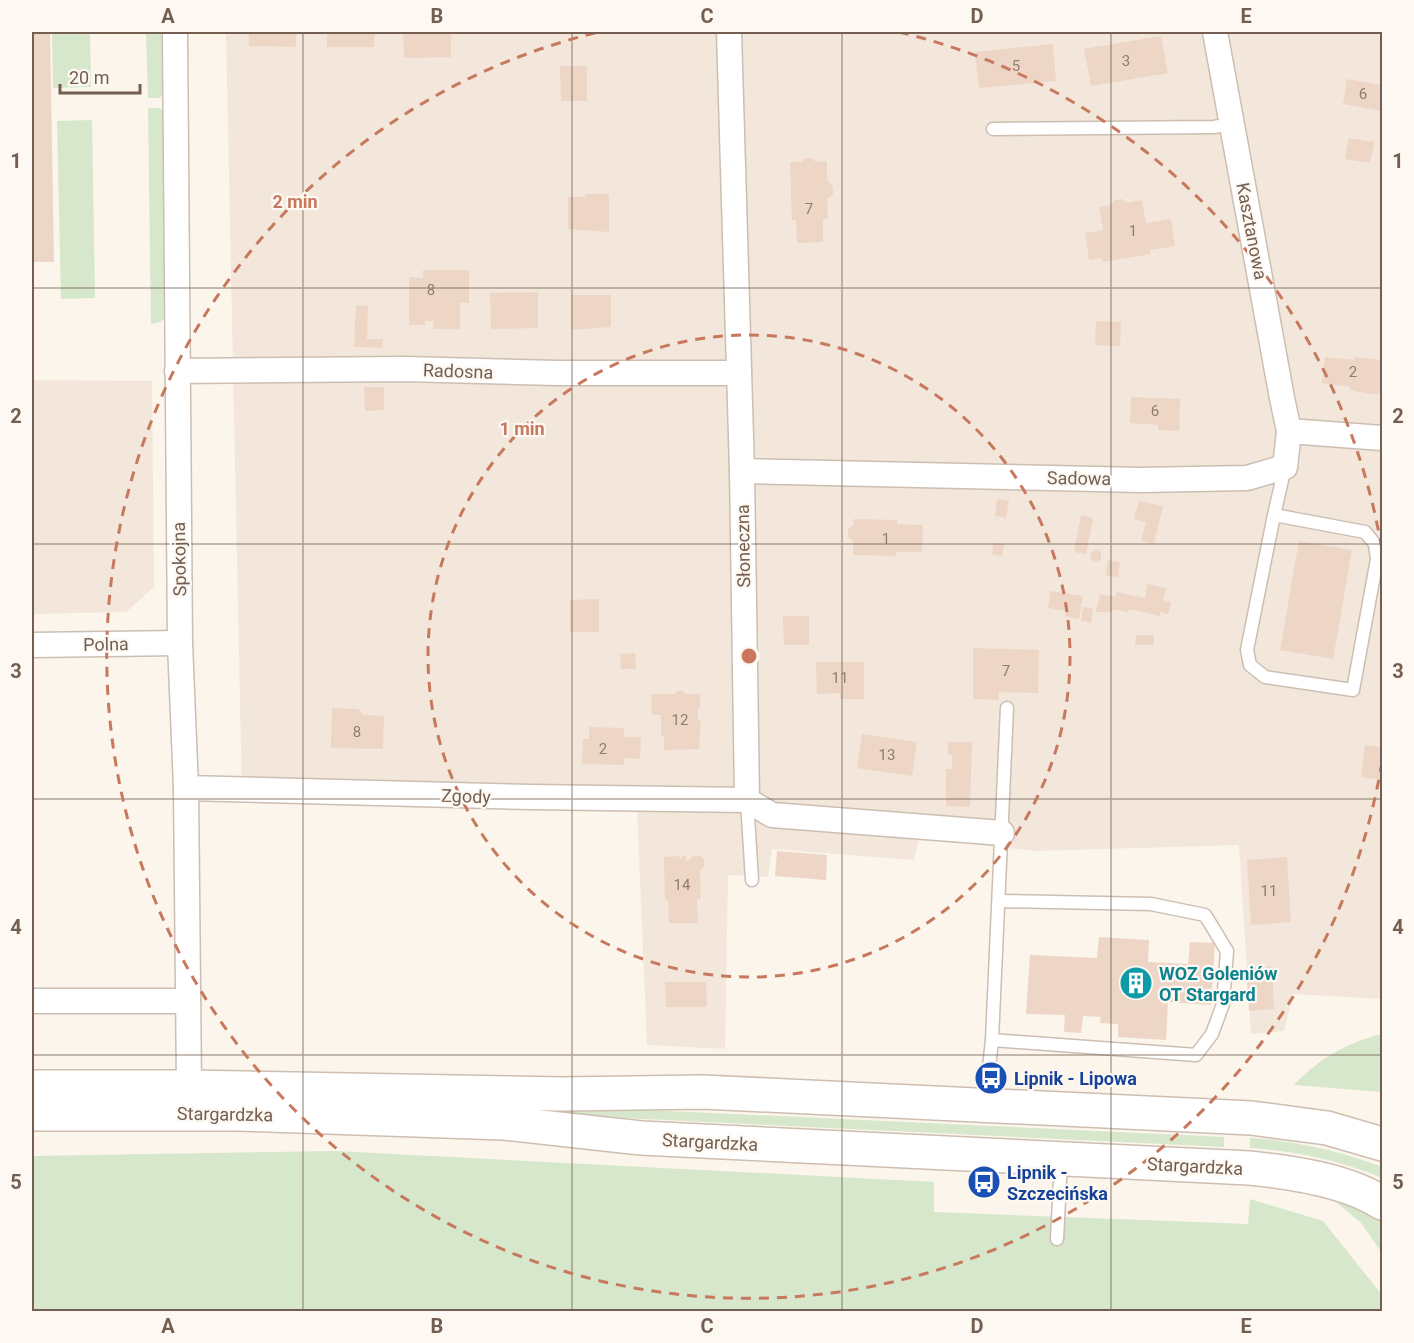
<svg xmlns="http://www.w3.org/2000/svg" width="1414" height="1343" viewBox="0 0 1414 1343" font-family="Roboto,sans-serif">
  <style>
    .residential { fill: #f2e7da }
    .green { fill: #d6e7cb }
    .building { fill: #edd6c6 }
    .lines { fill: none; stroke-linecap: round; stroke-linejoin: round }
    .service-casing { stroke: #ccbeb2; stroke-width: 15 }
    .minor-casing { stroke: #ccbeb2; stroke-width: 27 }
    .secondary-casing { stroke: #cebeb0; stroke-width: 36 }
    .service { stroke: #fff; stroke-width: 12 }
    .minor { stroke: #fff; stroke-width: 24 }
    .secondary { stroke: #fff; stroke-width: 33 }
    .grid { fill: none; stroke: #735e51; stroke-width: 1.5; stroke-opacity: 0.55 }
    .ring { fill: none; stroke: #c7785d; stroke-width: 3; stroke-dasharray: 10 8 }
    .labels { text-anchor: middle; dominant-baseline: central; stroke-width: 4.5; stroke-linejoin: round; paint-order: stroke }
    .number-label { font-size: 15px; fill: #927c6e }
    .street-label { font-size: 18px; fill: #735e51; stroke: #fdf9f2 }
    .culture-label { font-size: 18px; font-weight: bold; fill: #0d838f; stroke: #fdf9f2; text-anchor: start }
    .transit-label { font-size: 18px; font-weight: bold; fill: #164399; stroke: #fdf9f2; text-anchor: start }
    .centre { fill: #c7785d; stroke: #fdf9f2; stroke-width: 3 }
    .ring-label { font-size: 18px; text-anchor: middle; font-weight: bold; fill: #c7785d; stroke: #fdf9f2; stroke-width: 4.5; stroke-linejoin: round; paint-order: stroke }
    .neatline { fill: none; stroke: #735e51; stroke-width: 2 }
    .grid-label { font-size: 20px; text-anchor: middle; font-weight: bold; fill: #735e51 }
  </style>
  <rect width="100%" height="100%" fill="#fbf5eb"/>
  <g class="residential">
    <path d="M226,32H1382V999L1293,994L1284,1031L1251,1034L1239,845L1035,851L919,838L914,860L772,849L768,877L728,875L725,1049L647,1045L637,808L242,798Z"/>
    <path d="M32,380L152,381L154,587L126,612L32,614Z"/>
  </g>
  <g class="green">
    <path d="M52,32H90L91,87L53,88Z"/>
    <path d="M146,32H163L165,90L160,98H148Z"/>
    <path d="M148,108H160L165,114L166,317L160,322L151,324Z"/>
    <path d="M92,120L95,298L61,299L57,121Z"/>
    <path d="M1382,1034V1092L1294,1085C1318,1059 1348,1042 1382,1034Z"/>
    <path d="M519,1104L1224,1137V1147L520,1113Z"/>
    <path d="M1250,1138C1296,1141 1340,1151 1382,1167V1178C1340,1160 1295,1151 1250,1148Z"/>
    <path d="M334,1151L934,1182V1212L1248,1224L1250,1199L1323,1221L1382,1295V1311H32V1156Z"/>
    <path d="M1266,1177L1382,1214V1253L1361,1223L1336,1202Z"/>
  </g>
  <g class="building">
    <path d="M32,32H50L54,262H32Z"/>
    <path d="M249,32H296V47L249,46Z"/>
    <path d="M327,32H375L374,47H327Z"/>
    <path d="M403,32H451V57L404,58Z"/>
    <rect x="498" y="32" width="20" height="2"/>
    <path d="M1161,36L1168,73L1091,86L1084,49Z"/>
    <path d="M1053,44L1056,81L979,88L975,52Z"/>
    <path d="M560,66H587V101H561Z"/>
    <path d="M1347,79L1382,85V111L1343,104Z"/>
    <path d="M1349,138L1374,142L1370,163L1345,159Z"/>
    <path d="M805,158H812L816,162L827,161V180L833,187V194L827,199L828,219H823V242L797,243L796,220H792L790,162H802Z"/>
    <path d="M585,194H609V232L568,229V197H585Z"/>
    <path d="M1122,199L1127,203L1142,200L1146,223L1171,219L1175,246L1150,250L1151,254L1102,262L1101,258L1089,260L1085,233L1103,230L1099,207L1111,205L1115,200Z"/>
    <path d="M423,270H469V303H460V329H433L434,321H425V325H409V277L423,278Z"/>
    <path d="M538,292V328L491,329L490,293Z"/>
    <path d="M571,295H611V327L571,330Z"/>
    <path d="M356,305L368,306L367,339H383L382,348L354,347Z"/>
    <path d="M1096,321L1121,322L1120,346L1095,345Z"/>
    <path d="M1325,357L1354,360V357L1382,360V393H1378V395L1360,392L1350,390V387L1322,383Z"/>
    <path d="M364,387H384V410L365,411Z"/>
    <path d="M1131,397L1180,399L1179,431L1158,430V425L1130,423Z"/>
    <path d="M997,499L1009,501L1006,518L995,516Z"/>
    <path d="M1139,501L1163,506L1154,544L1141,541L1146,522L1134,519Z"/>
    <path d="M1081,515L1093,518L1086,554L1074,552Z"/>
    <path d="M854,519L897,520V524L923,525L922,552H896V556L853,555V541L848,537V529L853,525Z"/>
    <path d="M1299,541L1352,550L1333,659L1280,650Z"/>
    <path d="M993,543L1004,544L1002,556L992,554Z"/>
    <path d="M1096,549L1101,552V559L1096,562L1091,559L1090,553Z"/>
    <path d="M1108,560L1120,562L1118,577L1106,576Z"/>
    <path d="M1147,584L1166,588L1163,600L1171,602L1168,614L1160,612V616L1129,609L1128,612L1113,609L1112,612H1096L1100,595L1116,596V592L1145,598Z"/>
    <path d="M1051,591L1083,596L1079,619L1065,616L1066,611L1048,608Z"/>
    <path d="M599,599V632H570V600Z"/>
    <path d="M1083,607L1093,608L1091,623L1081,621Z"/>
    <path d="M783,616H809V645H784Z"/>
    <path d="M1136,635H1154V645H1135Z"/>
    <path d="M973,648L1039,650L1038,693L999,692V700L973,699Z"/>
    <path d="M635,653L636,669H621L620,654Z"/>
    <path d="M816,662H864V699H840V693L817,694Z"/>
    <path d="M678,691H683L686,694H700V709H698V720H701L699,749L664,750V736H661V715H652L651,694H674Z"/>
    <path d="M332,708L358,709L364,715L384,716L383,749L331,748Z"/>
    <path d="M589,727L624,728V737H641L640,759L624,758V765L582,764L583,739H589Z"/>
    <path d="M862,734L917,742L912,776L857,768Z"/>
    <path d="M948,742H972L970,807L946,806V769H952V755H948Z"/>
    <path d="M1365,745L1382,747V780L1361,777Z"/>
    <path d="M777,851L827,855L826,880L775,876Z"/>
    <path d="M678,856L682,859V856H686V861L689,860L693,856H700L704,860V866L700,871L701,899H697L698,923H669L668,899L665,900L664,857Z"/>
    <path d="M1287,857L1291,922L1251,925L1247,860Z"/>
    <path d="M1099,937L1149,940L1148,962L1188,964L1190,942L1215,943L1211,1005L1168,1002L1166,1040L1118,1037V1024L1100,1023L1101,1017L1083,1016L1081,1033L1064,1032L1065,1015L1026,1014L1030,955L1097,958Z"/>
    <path d="M1272,966L1274,1009L1249,1011L1246,968Z"/>
    <path d="M665,982H706L707,1007H666Z"/>
  </g>
  <g class="lines">
    <g class="service-casing">
      <g id="service">
        <path d="M993,129L1214,127L1231,124"/>
        <path d="M1274,515L1365,532L1375,544L1377,559L1353,690L1265,677L1250,665L1247,650L1274,515L1285,467"/>
        <path d="M747,801L752,880"/>
        <path d="M992,1040L1196,1055L1212,1034L1223,1004L1227,951L1205,915L1151,904L999,901"/>
        <path d="M985,1105L992,1040L1007,708"/>
        <path d="M1057,1239L1061,1160"/>
      </g>
    </g>
    <g class="minor-casing">
      <g id="minor">
        <path d="M175,32L180,643L186,788L189,1087"/>
        <path d="M729,32L742,471L747,800"/>
        <path d="M1215,32L1282,398L1289,431"/>
        <path d="M177,371L404,369L557,373H739"/>
        <path d="M742,471L1141,480L1247,478L1285,467L1289,431L1382,438"/>
        <path d="M32,645L180,643"/>
        <path d="M186,788L531,797L747,800"/>
        <path d="M747,800L772,815L1002,833"/>
        <path d="M32,1001H188"/>
      </g>
    </g>
    <g class="secondary-casing">
      <g id="secondary">
        <path d="M32,1087H189L562,1094L703,1092L1251,1118L1327,1128L1382,1144"/>
        <path d="M32,1114H238L504,1123L641,1138L1249,1168C1290,1172 1347,1180 1382,1203"/>
      </g>
    </g>
    <use href="#service" class="service"/>
    <use href="#minor" class="minor"/>
    <use href="#secondary" class="secondary"/>
  </g>
  <path class="grid" d="M303,32V1312M572,32V1312M842,32V1312M1111,32V1312M32,288H1382M32,544H1382M32,799H1382M32,1055H1382"/>
  <g class="ring">
    <circle cx="749" cy="656" r="321"/>
    <path d="M1382 762A642 642 0 1 1 599 32M899 32A642 642 0 0 1 1382 550"/>
  </g>
  <defs>
    <g id="building-disc" transform="scale(1.725)"><circle r="9.5" fill="#0f9aa8" stroke="#fdf9f2"/><path d="M-4-6H4V6H1V3H-1V6H-4ZM-2.5-4.3h1.7v1.8h-1.7ZM.8-4.3h1.7v1.8H.8ZM-2.5-1h1.7V.8h-1.7ZM.8-1h1.7V.8H.8Z" fill="#fff"/></g>
    <g id="bus-disc" transform="scale(1.725)"><circle r="9.5" fill="#1a4fb4" stroke="#fdf9f2"/><path d="M-5-6H5V4H4V6H2V4H-2V6H-4V4H-5ZM-3.5-4V0h7V-4ZM-3.5 1.2v1.5H-2V1.2ZM2 1.2v1.5H3.5V1.2Z" fill="#fff"/></g>
  </defs>
  <g fill-rule="evenodd">
    <use href="#building-disc" x="1136" y="983"/>
    <use href="#bus-disc" x="991" y="1078"/>
    <use href="#bus-disc" x="984" y="1182"/>
  </g>
  <g class="labels">
    <g class="number-label">
      <text x="1126" y="61">3</text>
      <text x="1016" y="66">5</text>
      <text x="1363" y="94">6</text>
      <text x="809" y="209">7</text>
      <text x="1133" y="231">1</text>
      <text x="431" y="290">8</text>
      <text x="1353" y="372">2</text>
      <text x="1155" y="411">6</text>
      <text x="886" y="539">1</text>
      <text x="1006" y="671">7</text>
      <text x="840" y="678">11</text>
      <text x="680" y="720">12</text>
      <text x="357" y="732">8</text>
      <text x="603" y="749">2</text>
      <text x="887" y="755">13</text>
      <text x="682" y="885">14</text>
      <text x="1269" y="891">11</text>
    </g>
    <g class="street-label">
      <text transform="translate(1252 231) rotate(79)">Kasztanowa</text>
      <text transform="translate(458 371) rotate(2)">Radosna</text>
      <text transform="translate(1079 478) rotate(1)">Sadowa</text>
      <text transform="translate(743 546) rotate(-91)">Słoneczna</text>
      <text transform="translate(179 559) rotate(-91)">Spokojna</text>
      <text transform="translate(106 644) rotate(-1)">Polna</text>
      <text transform="translate(466 796) rotate(2)">Zgody</text>
      <text transform="translate(225 1114) rotate(1)">Stargardzka</text>
      <text transform="translate(710 1142) rotate(3)">Stargardzka</text>
      <text transform="translate(1195 1166) rotate(3)">Stargardzka</text>
    </g>
    <g class="culture-label">
      <text x="1159" y="973">WOZ Goleniów<tspan x="1159" dy="21">OT Stargard</tspan></text>
    </g>
    <g class="transit-label">
      <text x="1014" y="1078">Lipnik - Lipowa</text>
      <text x="1007" y="1172">Lipnik -<tspan x="1007" dy="21">Szczecińska</tspan></text>
    </g>
  </g>
  <circle cx="749" cy="656" r="9" class="centre"/>
  <g class="ring-label">
    <text x="295" y="208">2 min</text>
    <text x="522" y="435">1 min</text>
  </g>
  <rect width="1414" height="1343" fill="none" stroke="#fdf9f2" stroke-width="66"/>
  <path d="M60 84v9h80v-9" fill="none" stroke="#735e51" stroke-width="3"/>
  <text x="69" y="84" font-size="18" fill="#735e51" stroke="#fdf9f2" stroke-width="4.5" paint-order="stroke">20 m</text>
  <rect x="33" y="33" width="1348" height="1277" class="neatline"/>
  <g class="grid-label">
    <text x="168" y="23">A</text>
    <text x="437" y="23">B</text>
    <text x="707" y="23">C</text>
    <text x="977" y="23">D</text>
    <text x="1246" y="23">E</text>
    <text x="16" y="168">1</text>
    <text x="1398" y="168">1</text>
    <text x="16" y="423">2</text>
    <text x="1398" y="423">2</text>
    <text x="16" y="678">3</text>
    <text x="1398" y="678">3</text>
    <text x="16" y="934">4</text>
    <text x="1398" y="934">4</text>
    <text x="16" y="1189">5</text>
    <text x="1398" y="1189">5</text>
    <text x="168" y="1333">A</text>
    <text x="437" y="1333">B</text>
    <text x="707" y="1333">C</text>
    <text x="977" y="1333">D</text>
    <text x="1246" y="1333">E</text>
  </g>
</svg>
